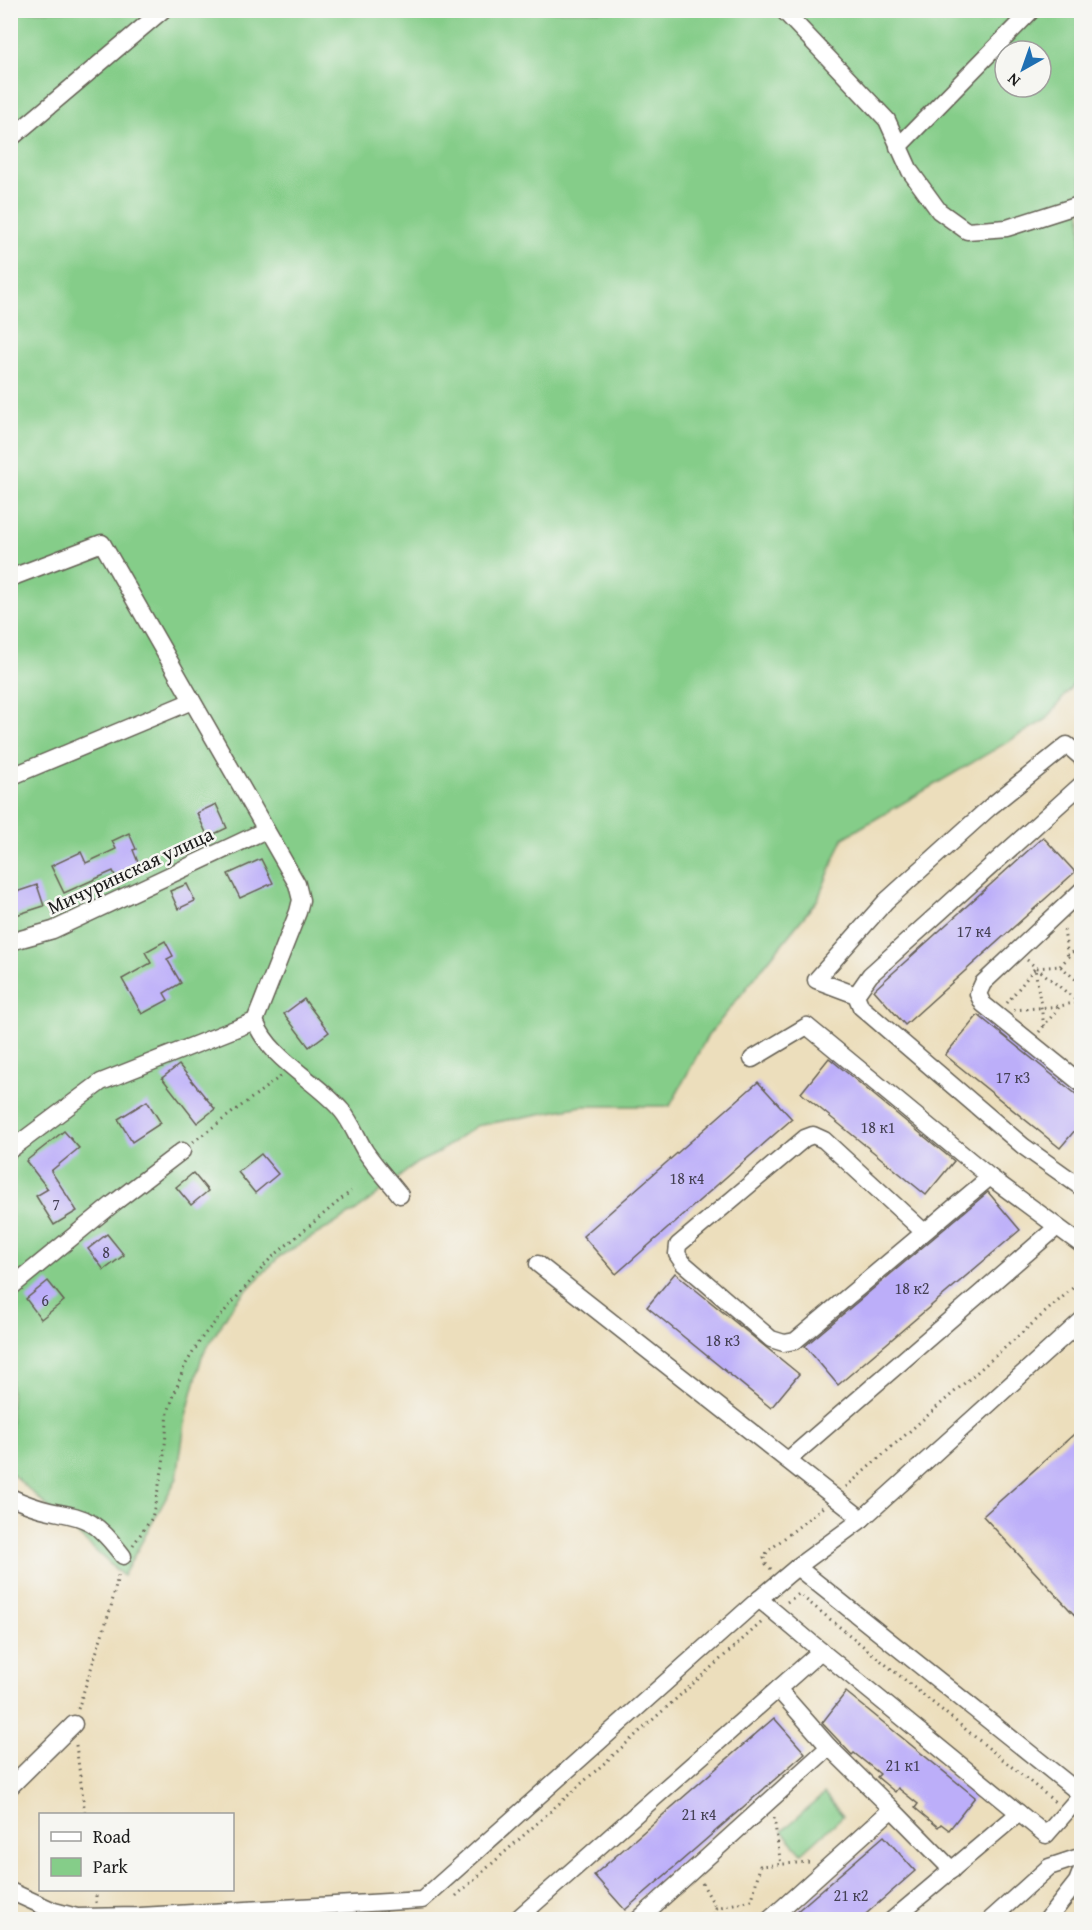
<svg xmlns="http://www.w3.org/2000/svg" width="1092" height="1930" viewBox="0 0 1092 1930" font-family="'Gentium Book Plus',serif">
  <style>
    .green { fill: #85cd89; stroke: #507452; stroke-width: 1.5; fill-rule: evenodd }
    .building { fill: #bcaef9 }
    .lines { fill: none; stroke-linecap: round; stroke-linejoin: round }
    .minor-casing { stroke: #656054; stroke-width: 19 }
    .path { stroke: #656054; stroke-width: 3; stroke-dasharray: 1.5 4.5; stroke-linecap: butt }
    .minor { stroke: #fff; stroke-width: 16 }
    .labels { text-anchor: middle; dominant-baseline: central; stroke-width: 5; stroke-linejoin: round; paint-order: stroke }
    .number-label { font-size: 16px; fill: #444053 }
    .street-label { font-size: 20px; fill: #1c1c1c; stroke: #f6f6f2 }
  </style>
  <rect width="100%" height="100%" fill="#f6f6f2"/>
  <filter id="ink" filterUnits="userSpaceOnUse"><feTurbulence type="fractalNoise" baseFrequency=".0167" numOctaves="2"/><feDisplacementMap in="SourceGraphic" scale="12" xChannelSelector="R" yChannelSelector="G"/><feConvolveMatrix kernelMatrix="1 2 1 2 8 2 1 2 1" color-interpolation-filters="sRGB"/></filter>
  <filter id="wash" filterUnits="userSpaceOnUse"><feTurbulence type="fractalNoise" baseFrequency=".008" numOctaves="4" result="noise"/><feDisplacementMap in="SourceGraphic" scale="24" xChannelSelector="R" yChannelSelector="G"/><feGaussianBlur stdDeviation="1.35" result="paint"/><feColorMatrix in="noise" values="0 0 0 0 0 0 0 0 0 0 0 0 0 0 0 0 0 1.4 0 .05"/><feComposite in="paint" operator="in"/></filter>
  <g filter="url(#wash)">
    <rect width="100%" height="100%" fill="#ecdebc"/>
    <g class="green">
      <path d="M10,11H1081V674L1047,719L843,838L818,899L707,1037L670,1106H582L476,1126L436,1154L417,1163L356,1211L280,1256L235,1302L202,1356L186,1416L177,1478L123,1576L11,1473ZM1005,51H1041V87H1005Z"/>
      <path d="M824,1794L843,1816L802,1853L782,1831Z"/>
    </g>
    <g id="blocks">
      <g class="building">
        <path d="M216,804L227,828L208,837L197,813Z"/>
        <path d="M129,833L136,849L133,850L140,867L116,878L113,871L64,893L51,866L81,852L86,863L116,849L112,841Z"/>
        <path d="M1043,837L1075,872L905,1025L874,990Z"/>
        <path d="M261,859L273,883L240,898L228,874Z"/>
        <path d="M187,884L195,901L178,909L170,891Z"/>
        <path d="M37,885L44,906L10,917V894Z"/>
        <path d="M165,941L173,956L167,959L181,983L164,993L168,1000L142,1014L122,979L151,963L145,952Z"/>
        <path d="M304,999L329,1032L309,1047L284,1014Z"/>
        <path d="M978,1015L1082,1099V1122L1060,1148L945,1055Z"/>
        <path d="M829,1058L954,1161L926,1195L801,1093Z"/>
        <path d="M179,1065L215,1109L197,1123L162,1078Z"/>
        <path d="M758,1082L792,1119L616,1274L583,1236Z"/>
        <path d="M147,1101L161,1123L132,1142L118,1119Z"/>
        <path d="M64,1131L79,1148L51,1171L77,1211L54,1225L36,1196L48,1189L26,1161Z"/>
        <path d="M261,1154L278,1174L255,1193L238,1172Z"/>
        <path d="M193,1173L208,1191L191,1205L176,1187Z"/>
        <path d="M988,1192L1020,1230L838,1385L805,1346Z"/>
        <path d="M107,1234L124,1255L104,1270L88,1249Z"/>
        <path d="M675,1273L799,1374L771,1408L647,1307Z"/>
        <path d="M48,1281L64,1301L41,1319L26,1299Z"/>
        <path d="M1082,1427V1623L983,1516Z"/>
        <path d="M846,1692L975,1797L949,1830L941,1824L938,1827L915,1808L918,1804L898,1788L895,1792L877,1777L880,1774L854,1753L852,1755L822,1723Z"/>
        <path d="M774,1718L805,1753L625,1910L594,1875Z"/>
        <path d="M884,1836L915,1871L859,1920H787Z"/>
      </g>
    </g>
  </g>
  <g filter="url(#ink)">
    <use href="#blocks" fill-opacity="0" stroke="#656054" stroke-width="1.5"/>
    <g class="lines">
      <g class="minor-casing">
        <g id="minor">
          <path d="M783,10L887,120L910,171L939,211L967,231L1007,228L1082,204"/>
          <path d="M10,139L163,10"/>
          <path d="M898,147L1032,10"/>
          <path d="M10,578L102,543L297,884L301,900L298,912L255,1021C270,1060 316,1080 342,1111C352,1123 357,1138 365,1151C375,1166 389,1181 400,1195"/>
          <path d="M1082,758L1067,745L990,807L886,901L816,980L856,995L861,1007L1023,1146L1082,1188"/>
          <path d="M10,777L192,701"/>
          <path d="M1082,890L983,983L978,994L983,1004L1082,1084"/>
          <path d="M10,942L53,930L266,830"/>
          <path d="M856,995L870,975L1082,784"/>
          <path d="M752,1059L807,1026L990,1177L1082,1245"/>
          <path d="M10,1150L101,1082L255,1021"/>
          <path d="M924,1232L824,1140L813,1135L805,1138L678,1245L677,1254L683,1263L771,1339L784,1343L795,1341L990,1177"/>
          <path d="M538,1264L862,1519"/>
          <path d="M10,1288L114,1203L182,1151"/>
          <path d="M788,1460L1057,1227"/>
          <path d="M10,1497C23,1503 36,1508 50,1511C64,1514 78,1515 91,1523C104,1531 113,1544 123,1556"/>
          <path d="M797,1567L1082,1795"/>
          <path d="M759,1599L821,1651"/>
          <path d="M829,1747L892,1809"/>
          <path d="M10,1787L74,1724"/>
          <path d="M10,1891L54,1911L77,1917L140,1916L422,1900L759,1599L797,1567L862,1519L1082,1320"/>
          <path d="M516,1920L821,1651L1046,1835L1081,1795"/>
          <path d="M638,1920L829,1747L778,1689"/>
          <path d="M769,1920L892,1809L952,1870"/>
          <path d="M892,1920L1019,1813"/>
          <path d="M990,1920L1049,1867L1082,1856"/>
          <path d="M1047,1920L1077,1882L1082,1869"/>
        </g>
      </g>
      <g class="path">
        <path d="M1064,930L1068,958"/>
        <path d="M1075,950L1082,947"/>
        <path d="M1027,960L1082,1005"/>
        <path d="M1060,966L1075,950L1082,956"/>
        <path d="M1037,968L1060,966L1080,983"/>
        <path d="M1082,981L1078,985L1082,988"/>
        <path d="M1007,1003L1035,968L1044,1026"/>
        <path d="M1014,1010L1060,1006"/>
        <path d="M1039,1032L1060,1006L1078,1002L1082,997"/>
        <path d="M193,1142L281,1076"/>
        <path d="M846,1487L1082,1280"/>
        <path d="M133,1545L152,1518L163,1466L168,1412L184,1367L203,1336L270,1259L351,1191"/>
        <path d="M771,1569L766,1564L764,1558L767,1552L823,1507"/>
        <path d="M787,1602L799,1594L1055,1802"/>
        <path d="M78,1709L111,1607L119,1572"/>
        <path d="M76,1745L85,1814"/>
        <path d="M774,1818L781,1865"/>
        <path d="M702,1883L716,1908"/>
        <path d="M456,1896L763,1621"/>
        <path d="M96,1903V1890"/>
        <path d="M712,1920L716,1908L752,1900L760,1866L809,1862"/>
      </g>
      <use href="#minor" class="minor"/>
    </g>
  </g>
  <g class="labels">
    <g class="number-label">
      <text x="974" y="931">17 к4</text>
      <text x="1013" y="1077">17 к3</text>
      <text x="878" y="1127">18 к1</text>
      <text x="687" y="1178">18 к4</text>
      <text x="56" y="1204">7</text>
      <text x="106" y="1252">8</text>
      <text x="912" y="1288">18 к2</text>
      <text x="45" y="1300">6</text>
      <text x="723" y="1340">18 к3</text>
      <text x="903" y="1765">21 к1</text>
      <text x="699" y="1814">21 к4</text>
      <text x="851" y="1895">21 к2</text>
    </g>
    <g class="street-label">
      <text transform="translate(130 870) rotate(-25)">Мичуринская улица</text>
    </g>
  </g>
  <rect width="1092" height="1930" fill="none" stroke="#f6f6f2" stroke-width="36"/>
  <rect x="39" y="1813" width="195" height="78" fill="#f6f6f2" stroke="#9f9f9c" stroke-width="1.5"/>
  <rect x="51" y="1832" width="30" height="9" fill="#ffffff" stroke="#9f9f9c" stroke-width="1.5"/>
  <text x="93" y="1843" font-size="18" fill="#1c1c1c">Road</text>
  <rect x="51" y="1858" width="30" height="18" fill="#85cd89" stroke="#9f9f9c" stroke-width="1.5"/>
  <text x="93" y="1873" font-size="18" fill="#1c1c1c">Park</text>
  <g transform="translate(1023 69) rotate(220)"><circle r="28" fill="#f6f6f2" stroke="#9f9f9c" stroke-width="1.5"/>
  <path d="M0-4.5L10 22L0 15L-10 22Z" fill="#1f6fb2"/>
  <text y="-9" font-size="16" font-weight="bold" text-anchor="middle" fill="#1c1c1c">N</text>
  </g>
</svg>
